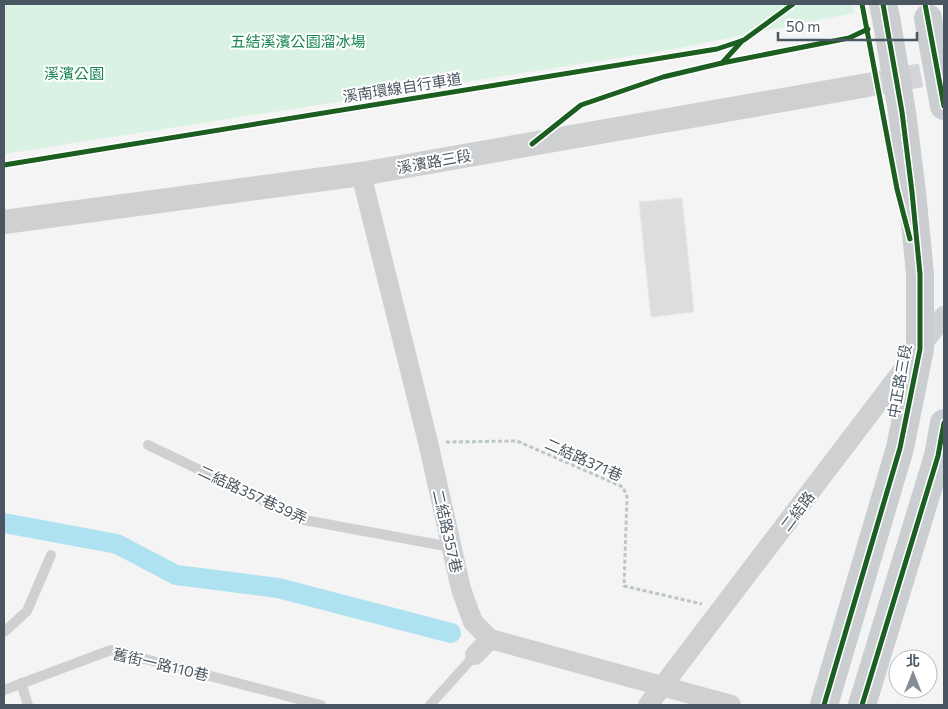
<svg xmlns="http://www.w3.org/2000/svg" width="948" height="709" viewBox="0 0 948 709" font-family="Commissioner,'Noto Sans TC',sans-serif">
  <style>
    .green { fill: #d9f2e3 }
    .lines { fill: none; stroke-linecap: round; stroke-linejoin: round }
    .canal { stroke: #aee2f0; stroke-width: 20 }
    .building { fill: #ddddde; stroke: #e5e6e7 }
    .tertiary-tunnel { stroke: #d2d4d7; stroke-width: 24; stroke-dasharray: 24 12; stroke-linecap: butt }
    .path { stroke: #bcc7c4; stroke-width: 3; stroke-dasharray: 4 2.5; stroke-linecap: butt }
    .service { stroke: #ced0d2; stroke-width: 10 }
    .minor { stroke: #ced0d2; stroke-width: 20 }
    .tertiary { stroke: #ced0d2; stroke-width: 24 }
    .primary { stroke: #caced1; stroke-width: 28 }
    .primary-bridge { stroke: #caced1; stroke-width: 28 }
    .cycleway-casing { stroke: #fff; stroke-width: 8 }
    .cycleway { stroke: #1b5e20; stroke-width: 5 }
    .labels { text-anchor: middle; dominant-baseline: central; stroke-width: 4; stroke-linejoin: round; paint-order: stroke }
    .park-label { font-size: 15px; fill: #17864f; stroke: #fff }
    .street-label { font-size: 15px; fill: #4a5661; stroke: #fff }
  </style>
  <rect width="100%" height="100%" fill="#f4f4f4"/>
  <path class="green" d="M4,4H852L854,13L663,51L4,154Z"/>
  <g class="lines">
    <path class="canal" d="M4,523L117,544L176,575L278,588L451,633"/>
  </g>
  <path class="building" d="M682,198L694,312L651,317L639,202Z"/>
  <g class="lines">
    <path class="tertiary-tunnel" d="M862,86L944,71"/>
    <path class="path" d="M446,442L517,441L623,487L627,497L624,586L702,604"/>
    <g class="service">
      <path d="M148,445L304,520L451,547"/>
      <path d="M4,632L27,611L51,555"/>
      <path d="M21,683L28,705"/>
      <path d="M4,690L111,650L321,705"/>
      <path d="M430,705L475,655"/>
    </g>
    <g class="minor">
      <path d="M361,174L428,442L461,589L473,622L490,639L731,705"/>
      <path d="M475,655L490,639"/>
      <path d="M648,705L944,316"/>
    </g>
    <path class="tertiary" d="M4,222L361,174L862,86"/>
    <g class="primary">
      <path d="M883,4L887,23"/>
      <path d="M824,705L900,448L920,349V274L912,192"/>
      <path d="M862,705L938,456L944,423"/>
    </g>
    <g class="primary-bridge">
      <path d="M928,18L944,106"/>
      <path d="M887,23L902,112L912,192"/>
    </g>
    <g class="cycleway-casing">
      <g id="cycleway">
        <path d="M862,4L897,189L910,239"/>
        <path d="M925,4L944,106"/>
        <path d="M722,63L849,38L868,29"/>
        <path d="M532,144L581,105L663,77L722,63L742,41"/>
        <path d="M4,165L717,49L744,40L793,4"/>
        <path d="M824,705L900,448L920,349V274L912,192L902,112L883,4"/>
        <path d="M862,705L938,456L944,423"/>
      </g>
    </g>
    <use href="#cycleway" class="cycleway"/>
  </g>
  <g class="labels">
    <g class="park-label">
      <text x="298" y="41">五結溪濱公園溜冰場</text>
      <text x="74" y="73">溪濱公園</text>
    </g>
    <g class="street-label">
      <text transform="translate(402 87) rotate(-9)">溪南環線自行車道</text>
      <text transform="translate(434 161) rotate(-10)">溪濱路三段</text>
      <text transform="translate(899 381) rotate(-80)">中正路三段</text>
      <text transform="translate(584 459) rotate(24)">二結路371巷</text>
      <text transform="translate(253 494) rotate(25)">二結路357巷39弄</text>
      <text transform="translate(797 511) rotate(-53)">二結路</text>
      <text transform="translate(448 531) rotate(77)">二結路357巷</text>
      <text transform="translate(161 664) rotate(13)">舊街一路110巷</text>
    </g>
  </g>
  <rect width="948" height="709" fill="none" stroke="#4a5661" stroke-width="10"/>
  <g transform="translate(913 674)"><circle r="24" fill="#ffffff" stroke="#b7bbc0"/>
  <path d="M0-4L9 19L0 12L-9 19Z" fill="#868d94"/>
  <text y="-8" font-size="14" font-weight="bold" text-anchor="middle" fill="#4a5661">北</text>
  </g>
  <path d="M778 32v8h139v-8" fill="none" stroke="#4a5661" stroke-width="2.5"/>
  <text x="786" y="32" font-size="15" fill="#4a5661" stroke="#ffffff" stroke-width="4" paint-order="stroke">50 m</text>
</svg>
